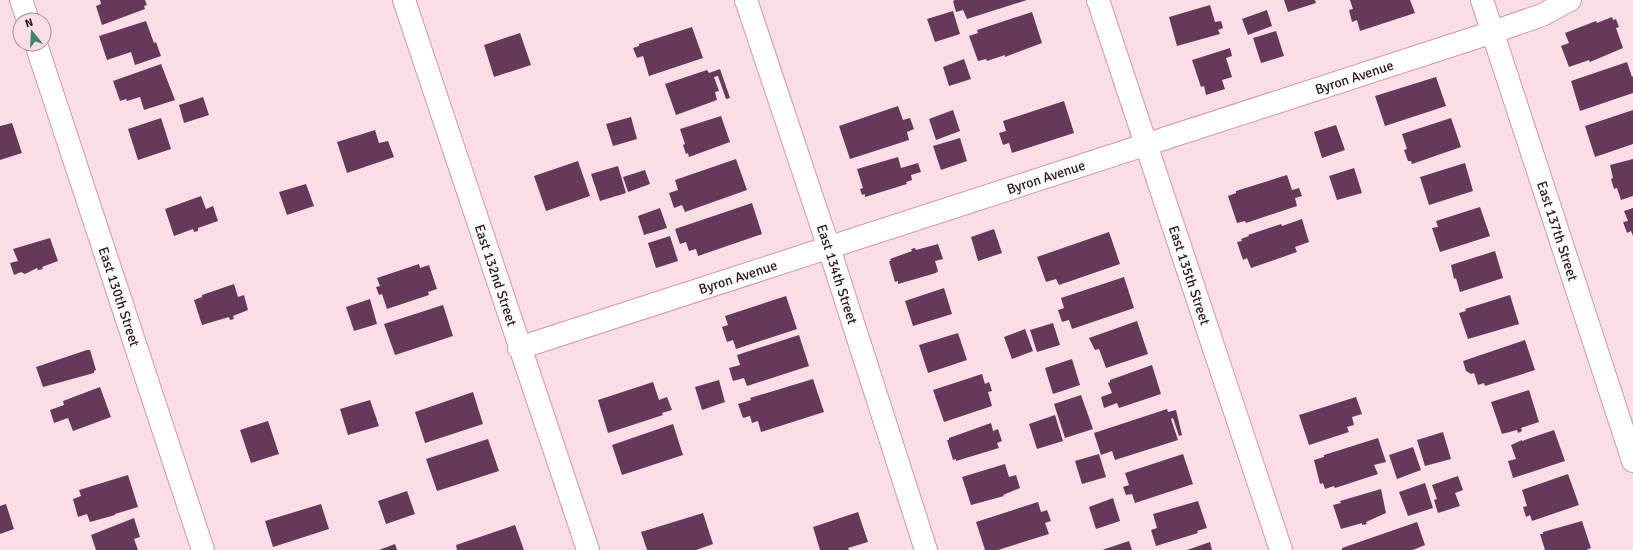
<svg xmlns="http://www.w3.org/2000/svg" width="1633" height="550" viewBox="0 0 1633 550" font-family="Signika,sans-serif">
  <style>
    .building { fill: #66395b }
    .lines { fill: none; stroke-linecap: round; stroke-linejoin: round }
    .minor-casing { stroke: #d395aa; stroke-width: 24 }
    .minor { stroke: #fff; stroke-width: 22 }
    .labels { text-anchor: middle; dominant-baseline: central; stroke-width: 4; stroke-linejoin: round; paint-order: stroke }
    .street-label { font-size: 14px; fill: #2c141d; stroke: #f9dee6 }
  </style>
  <rect width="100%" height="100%" fill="#f9dee6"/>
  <g class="building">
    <path d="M100,0H145L147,5L144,6L145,9L102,25L96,6L101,4Z"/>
    <path d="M955,0H1027L967,19L963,10L956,12L953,1Z"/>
    <path d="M1284,0H1315L1316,3L1288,12Z"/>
    <path d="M1350,0H1410L1415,13L1360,31L1357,20L1352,22L1349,10L1353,9Z"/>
    <path d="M1210,5L1215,22L1221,21L1223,28L1218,30L1220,34L1177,46L1169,17Z"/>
    <path d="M1267,10L1272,26L1248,35L1242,19Z"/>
    <path d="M953,11L960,34L935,42L927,19Z"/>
    <path d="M1032,12L1042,43L1005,57V55L987,61L986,59L978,61L969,36L978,33L977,30Z"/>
    <path d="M1612,17L1613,20L1616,19L1619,27L1616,28L1623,48L1590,62L1589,60L1569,67L1561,46L1569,43L1565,33L1596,21L1597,23Z"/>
    <path d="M146,21L154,43L156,42L161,56L135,65L131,52L107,60L99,36Z"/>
    <path d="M692,27L703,58L649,76L643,56L637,58L633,48L639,46V44Z"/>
    <path d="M1276,31L1284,56L1261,63L1253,38Z"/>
    <path d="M520,33L531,65L494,77L484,45Z"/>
    <path d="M1230,48L1232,56L1226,58L1232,77L1222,80L1225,89L1206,95L1204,86L1201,87L1192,60Z"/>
    <path d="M964,59L971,79L949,86L943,67Z"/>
    <path d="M1627,62L1632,77L1633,76V93L1580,111L1571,81Z"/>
    <path d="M161,64L175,100L144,110L140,97L127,101L126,99L120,101L113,81Z"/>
    <path d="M720,69L730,98L726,99L718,76L714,77L719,91L715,92L717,100L676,115L665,84L707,70L709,73Z"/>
    <path d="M1436,77L1446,106L1385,126L1375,96Z"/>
    <path d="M203,97L209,115L184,123L179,105Z"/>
    <path d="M1064,101L1074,133L1012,153L1009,143L1003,145L999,133L1006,131L1003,121Z"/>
    <path d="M898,106L903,120L910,118L914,129L907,132L909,140L850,159L839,126Z"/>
    <path d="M953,110L960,131L936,140L929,119Z"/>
    <path d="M1633,110V144L1595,157L1585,126Z"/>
    <path d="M721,116L730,142L689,157L688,153L686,154L683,145L685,144L680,129Z"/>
    <path d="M631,117L637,139L613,146L606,124Z"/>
    <path d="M161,118L171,149L138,160L128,129Z"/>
    <path d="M1451,118L1461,147L1412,164L1411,161H1408L1404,150L1407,149L1402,134Z"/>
    <path d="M12,123L22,153L0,160V126Z"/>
    <path d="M1336,125L1345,150L1322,158L1314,132Z"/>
    <path d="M375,130L379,143L388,141L394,157L347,173L337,142Z"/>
    <path d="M960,138L967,161L941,170L933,146Z"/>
    <path d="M898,157L901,168L918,163L921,172L911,175L912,180L906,182L907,184L865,197V194L862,195L860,189L863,188L857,169Z"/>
    <path d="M736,159L747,190L685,212L682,205L674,208L669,193L678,190L675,180Z"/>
    <path d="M1633,159V196L1621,200L1617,188L1614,189L1611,179L1613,178L1610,165Z"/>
    <path d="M578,161L590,196L546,211L534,176Z"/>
    <path d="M1465,163L1473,191L1429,205L1420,177Z"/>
    <path d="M618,166L626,193L600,201L591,174Z"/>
    <path d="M1354,168L1362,193L1337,200L1329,176Z"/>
    <path d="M645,170L650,184L628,192L623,177Z"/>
    <path d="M1287,175L1292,190L1299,188L1302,196L1295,198L1297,206L1246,223L1245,221L1237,223L1228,196L1236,193V191Z"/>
    <path d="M306,184L314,206L287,215L279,192Z"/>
    <path d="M201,196L206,209L213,206L218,221L198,228V231L194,232L193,229L174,236L165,209Z"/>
    <path d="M752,203L762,234L698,256L696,249L689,251L686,242L680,244L675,229Z"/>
    <path d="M1480,207L1490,236L1440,252L1432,228L1438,227L1436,221Z"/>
    <path d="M660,208L667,228L644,235L638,216Z"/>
    <path d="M1633,208V236L1631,231L1627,233L1623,222L1628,221L1624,211Z"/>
    <path d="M1302,219L1309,242L1295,247L1297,252L1251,268L1247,258L1243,260L1237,242L1242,241L1241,239L1249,236L1248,235L1281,224L1282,226Z"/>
    <path d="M994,229L1002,253L978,261L971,237Z"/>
    <path d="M1109,232L1120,264L1059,285L1056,279L1046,282L1037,257Z"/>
    <path d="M670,236L678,261L656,268L648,243Z"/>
    <path d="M50,238L58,261L42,267L43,269L38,270L37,268L25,274L21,272L14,275L10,263L18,261L13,249Z"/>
    <path d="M938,244L943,259L935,261L938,271L936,273L898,284V281L895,282L889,261H891L890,259L912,251L911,249L915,248L916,250Z"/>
    <path d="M1495,251L1503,278L1460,292L1456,278L1454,279L1451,265Z"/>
    <path d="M419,264L420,268L429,265L437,289L428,292L429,295L387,309L382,294L379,295L376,287L380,286L377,278Z"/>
    <path d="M1124,277L1134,308L1072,329L1069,320L1062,322L1058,310L1064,308L1061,298Z"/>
    <path d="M234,284L238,297L244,295L248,310L233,316L234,319L230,320L229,317L202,325L194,300L202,297V295Z"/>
    <path d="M944,288L952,314L913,326L905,301Z"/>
    <path d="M1510,295L1519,324L1468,339L1459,313L1466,311L1465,309Z"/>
    <path d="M786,296L797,329L736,349L733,340L727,342L722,327L728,325L725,316Z"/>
    <path d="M370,299L377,324L354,331L346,307Z"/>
    <path d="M443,305L453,336L395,355L384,324Z"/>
    <path d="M1137,321L1148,354L1106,368L1099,349L1095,350L1089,338Z"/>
    <path d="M1053,323L1060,345L1037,352L1030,330Z"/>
    <path d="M1025,329L1033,351L1012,359L1004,337Z"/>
    <path d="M958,333L967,360L928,373L919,345Z"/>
    <path d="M799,335L809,366L747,386L744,378L733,381L729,368L740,365L737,355Z"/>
    <path d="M1525,340L1535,370L1485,386L1484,383L1478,385L1474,373L1471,374L1466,371L1463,361Z"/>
    <path d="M87,350H90L96,370L94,371V373L43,387L36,367Z"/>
    <path d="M1072,359L1080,385L1053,394L1045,368Z"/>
    <path d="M1152,365L1161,394L1119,408L1117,403L1104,408L1101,397L1112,393L1108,383L1110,382V380Z"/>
    <path d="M982,374L985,384L989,382L992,391L988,392L992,406L944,422L933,390Z"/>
    <path d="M813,379L824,412L761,432L758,421L752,423L750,416L743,418L738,404L751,400L750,398Z"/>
    <path d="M719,380L725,402L702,410L695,387Z"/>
    <path d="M653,382L659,400L667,397L672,410L662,413L663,415L608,433L598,400Z"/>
    <path d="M100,387L111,417L73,431L68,418L54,423L50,410L64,405L63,401Z"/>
    <path d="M1529,390L1539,422L1521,428L1522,431L1518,433L1517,430L1502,434L1491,402Z"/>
    <path d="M473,392L483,424L425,443L415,412Z"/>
    <path d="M1081,395L1093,429L1065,438L1054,404Z"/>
    <path d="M1356,397L1362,414L1352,417L1354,425L1347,427L1349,432L1309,445L1299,415Z"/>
    <path d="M370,400L379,426L348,435L340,409Z"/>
    <path d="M1167,409L1168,412L1176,410L1182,435L1179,436L1173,418L1171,419L1178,440L1115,460L1112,451L1101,455L1094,433Z"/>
    <path d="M1055,415L1063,441L1037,449L1029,424Z"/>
    <path d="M268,421L279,454L251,463L240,430Z"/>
    <path d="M991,423L993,431L998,429L1002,441L997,443L999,448L956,461V459L953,460L947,440H949V438Z"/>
    <path d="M673,424L683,455L622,475L612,445Z"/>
    <path d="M1554,430L1565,461L1513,478L1508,461L1516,459L1511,445L1522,440V441Z"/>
    <path d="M1443,432L1451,459L1425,466L1417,440Z"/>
    <path d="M1378,438L1386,462L1374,465L1378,474L1335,488L1334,486L1325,489L1323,483L1320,484L1314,460L1324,457V455Z"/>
    <path d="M488,439L499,471L437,491L426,459Z"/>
    <path d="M1413,447L1421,470L1397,479L1389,455Z"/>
    <path d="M1099,454L1106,477L1082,484L1075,461Z"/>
    <path d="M1183,454L1193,484L1135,503L1132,494L1126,495L1123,487L1129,485L1125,473Z"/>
    <path d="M1005,464L1009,477L1016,475L1020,488L1003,495L1004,496L971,505L962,477Z"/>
    <path d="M1568,474L1579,505L1532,521L1530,515L1526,517L1523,507L1527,506L1522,490Z"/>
    <path d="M128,475L138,507L115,514V515L90,522L87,514L78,517L73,499L81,496L79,490Z"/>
    <path d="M1458,476L1463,490L1455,493L1460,506L1438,513L1434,500L1437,499L1432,485Z"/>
    <path d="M1425,483L1433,508L1408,516L1399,492Z"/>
    <path d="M1381,489L1386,513L1366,522L1367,524L1362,525V523L1341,529L1333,505L1341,503L1340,501Z"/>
    <path d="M407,491L415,514L386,524L378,501Z"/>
    <path d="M1113,498L1120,521L1096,529L1089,507Z"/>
    <path d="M1198,501L1207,528L1197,531L1198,533L1156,546L1151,530L1157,528L1153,514Z"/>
    <path d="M1038,502L1041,512L1047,510L1051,521L1045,523L1049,534L998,550H985L976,522Z"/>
    <path d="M6,504L14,529L0,534V506Z"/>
    <path d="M321,504L329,529L273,547L265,521Z"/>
    <path d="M858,512L868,542L848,548L849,550H820L813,527Z"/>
    <path d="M703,513L713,544L696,550H647L641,532Z"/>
    <path d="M134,518L140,537L134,539L138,550H96L91,535Z"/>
    <path d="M1582,521L1591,548L1586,550H1545L1540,534H1543V532Z"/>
    <path d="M1417,522L1425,545L1413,550H1342V548Z"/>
    <path d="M515,525L524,550H457L456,545Z"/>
    <path d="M1129,541L1132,550H1102Z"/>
    <path d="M1210,542L1212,550H1187Z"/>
    <path d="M395,544L397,550H379Z"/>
  </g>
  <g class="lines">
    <g class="minor-casing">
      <g id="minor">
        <path d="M21,0L28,20"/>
        <path id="s1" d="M404,0L588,550"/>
        <path id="s2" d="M746,0L829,248L926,550"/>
        <path id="s3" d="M1098,0L1281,550"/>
        <path id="s4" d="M1482,0L1633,461"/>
        <path id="s5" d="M36,44L203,550"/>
        <path id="s6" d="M519,348L1493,32L1542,15L1570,0"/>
      </g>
    </g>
    <use href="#minor" class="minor"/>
  </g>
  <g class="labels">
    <g class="street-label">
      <text stroke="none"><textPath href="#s6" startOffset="878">Byron Avenue</textPath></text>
      <text stroke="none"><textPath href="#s6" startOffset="554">Byron Avenue</textPath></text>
      <text stroke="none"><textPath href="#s4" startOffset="243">East 137th Street</textPath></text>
      <text stroke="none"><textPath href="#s1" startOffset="290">East 132nd Street</textPath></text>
      <text stroke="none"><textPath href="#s2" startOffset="289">East 134th Street</textPath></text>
      <text stroke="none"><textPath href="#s3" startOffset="290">East 135th Street</textPath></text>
      <text stroke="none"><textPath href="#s6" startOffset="230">Byron Avenue</textPath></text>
      <text stroke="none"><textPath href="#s5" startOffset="266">East 130th Street</textPath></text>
    </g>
  </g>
  <g transform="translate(32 32) rotate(342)"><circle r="19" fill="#f9dee6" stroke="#a78d96"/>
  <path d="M0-3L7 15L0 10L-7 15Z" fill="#418374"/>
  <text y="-6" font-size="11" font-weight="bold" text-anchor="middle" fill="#2c141d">N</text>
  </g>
</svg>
